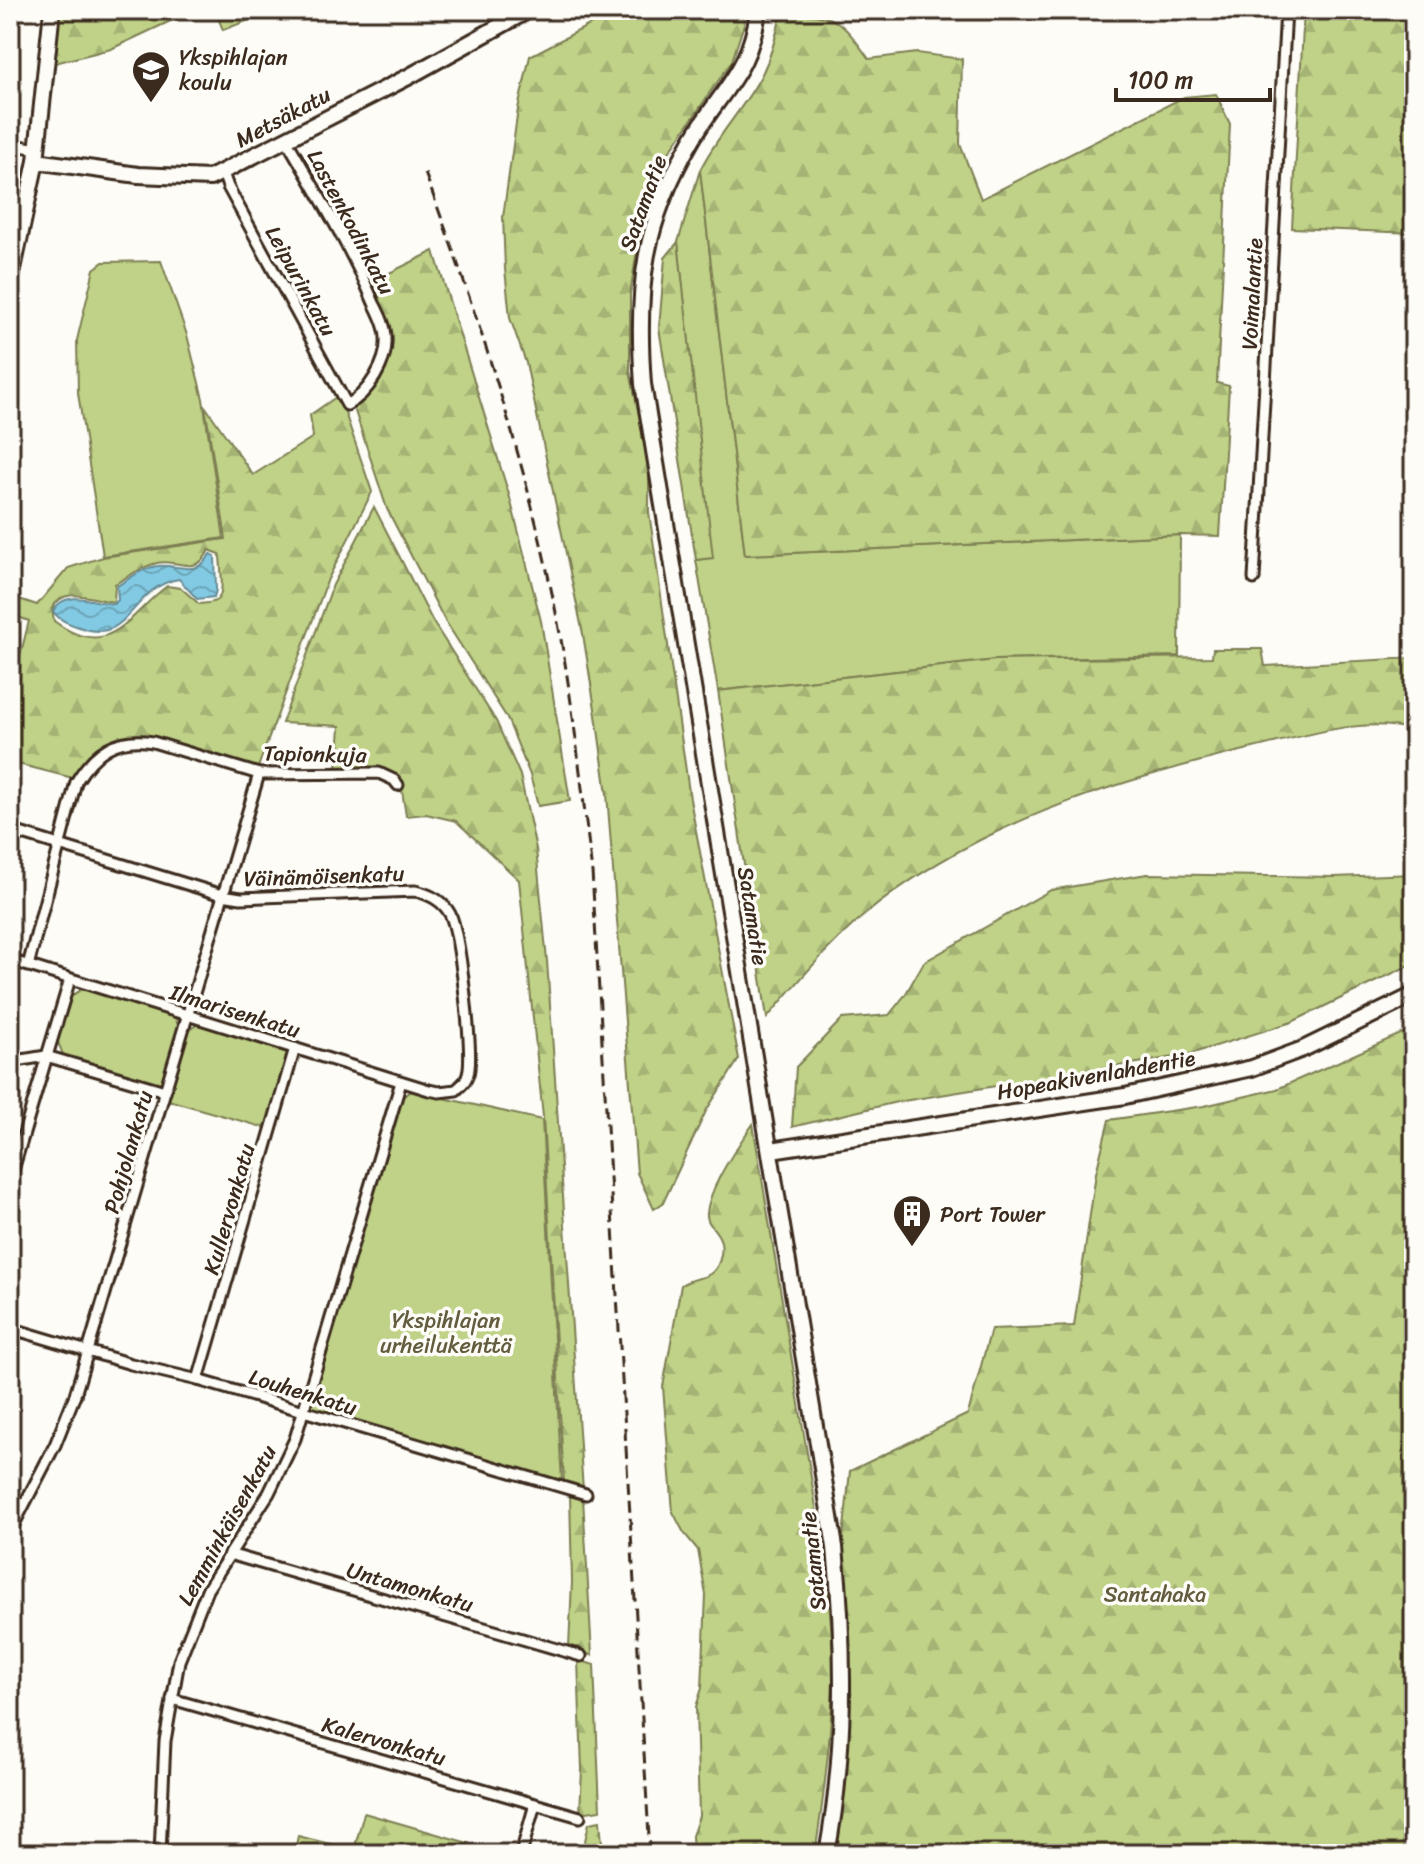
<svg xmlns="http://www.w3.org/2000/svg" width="1424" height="1864" viewBox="0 0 1424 1864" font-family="Sriracha,sans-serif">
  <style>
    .green { fill: #bfd287; stroke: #7d7e52; stroke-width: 2 }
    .forest { fill: url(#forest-firs); stroke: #7d7e52; stroke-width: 2; fill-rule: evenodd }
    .water { fill: url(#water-waves); stroke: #668a94; stroke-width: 2 }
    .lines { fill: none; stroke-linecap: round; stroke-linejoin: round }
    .street-casing { stroke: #3b2a1e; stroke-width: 15 }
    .secondary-casing { stroke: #3b2a1e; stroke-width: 20 }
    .street { stroke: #fdfcf7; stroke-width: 9 }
    .secondary { stroke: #fdfcf7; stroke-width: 14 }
    .rail { stroke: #3b2a1e; stroke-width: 3; stroke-dasharray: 12 6; stroke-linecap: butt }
    .labels { text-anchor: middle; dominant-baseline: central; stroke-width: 7; stroke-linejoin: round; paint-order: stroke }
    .poi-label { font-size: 22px; fill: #3b2a1e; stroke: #fdfcf7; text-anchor: start }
    .street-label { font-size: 22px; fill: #3b2a1e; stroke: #fdfcf7 }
    .park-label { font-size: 22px; fill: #635c3e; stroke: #fdfcf7 }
  </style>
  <defs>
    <pattern id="forest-firs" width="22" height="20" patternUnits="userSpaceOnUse" patternTransform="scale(2)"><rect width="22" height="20" fill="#bfd287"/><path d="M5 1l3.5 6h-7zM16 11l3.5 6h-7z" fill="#a5b474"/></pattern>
    <pattern id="water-waves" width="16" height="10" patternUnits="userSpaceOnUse" patternTransform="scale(2)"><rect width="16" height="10" fill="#82cae3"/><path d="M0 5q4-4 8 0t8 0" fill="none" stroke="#6ca4b7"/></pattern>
  </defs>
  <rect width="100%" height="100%" fill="#fdfcf7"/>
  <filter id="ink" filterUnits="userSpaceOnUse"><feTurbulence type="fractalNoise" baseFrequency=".0125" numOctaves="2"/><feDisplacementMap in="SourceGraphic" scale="16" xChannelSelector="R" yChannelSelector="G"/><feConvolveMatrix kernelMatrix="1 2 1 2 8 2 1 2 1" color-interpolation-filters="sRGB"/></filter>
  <g filter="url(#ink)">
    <g class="green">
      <path d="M700,170L745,555L1180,535L1179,656L996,660L718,691L696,560L712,558L678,242Z"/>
      <path d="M161,261L187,335L203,399L224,538L103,556L78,393L77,340L94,269L103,262Z"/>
      <path d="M83,989L175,1017L179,1028L163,1081L156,1085L64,1057L57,1040L71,996Z"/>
      <path d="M198,1024L288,1053L266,1128L168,1100L189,1030Z"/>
      <path d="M412,1091L542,1120L562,1482L311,1408L402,1097Z"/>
    </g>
    <g class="forest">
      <path d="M60,10H194L111,49L55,63Z"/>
      <path d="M215,10H275L223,30Z"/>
      <path d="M618,10H745L744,24L732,61L663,161L640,232L630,294V371L649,465V512L690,799L739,1059L706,1111L663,1203L654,1209L637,1173L607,794L596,715L583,634L526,363L510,318L505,269L503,217L518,109L530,56Z"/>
      <path d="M1304,10H1414V233L1292,228Z"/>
      <path d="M781,13C836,16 837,14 869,59L917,53L962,59L960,144L981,199L1184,97L1216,94L1230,124L1217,383L1229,386L1220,536L1180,535L745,555L700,170C717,135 746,106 762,74C772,54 777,34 781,13Z"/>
      <path d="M678,242L713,558L696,560L659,328L665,258Z"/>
      <path d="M434,251L510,498L541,621L570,801L538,806L530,775L507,718L444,619L387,509L354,408C405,370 392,332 373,281Z"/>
      <path d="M339,395L372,492L328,579L257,770C233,762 209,755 185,747C134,730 105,727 73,778L10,762V675L15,676L29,621L10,614V596L37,605L68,568L103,557L226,539L205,406L253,475L313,437L310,415ZM209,550L220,554C220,565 225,591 218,599C214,604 204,603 199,604L181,588L167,586C128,615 110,663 54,621L52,609C64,584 93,600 114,602L115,584C128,577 142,566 157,563C178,558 196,578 209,550Z"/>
      <path d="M374,507L433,622L496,721L520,775L527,808L536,849L547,961L583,1490L564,1483L543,1117L519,880L456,821L426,814L406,816L401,784L394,776L337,770L340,726L282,723L333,585Z"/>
      <path d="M1213,649H1262L1265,666L1414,658V730C1362,716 1305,736 1253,748C1115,781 974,823 862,917C827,947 797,983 767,1018L718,691L996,660L1212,657Z"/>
      <path d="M1147,874L1334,877L1414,874V963L1292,1022L1187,1055L897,1102L792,1127L796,1067L842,1019L889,1015L905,995L924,962L1051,890Z"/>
      <path d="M1414,1028V1854H834L845,1767L849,1680L848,1612L842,1547L850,1471L968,1414L991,1329L1074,1326L1096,1173L1109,1120L1204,1106L1277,1089Z"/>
      <path d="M753,1124L823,1550C828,1593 834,1637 833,1681C831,1739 824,1796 815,1854H693L692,1836L699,1816L696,1707L702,1688L706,1595L698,1550L684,1533L673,1512L663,1387L681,1285C694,1277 700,1280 710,1274C721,1267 725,1246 718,1235C714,1227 706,1223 707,1213C709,1187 738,1145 753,1124Z"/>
      <path d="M570,1494L583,1498L592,1655L580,1653V1647H569L572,1582Z"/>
      <path d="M578,1660L594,1665L600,1810L580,1813L582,1769Z"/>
      <path d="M364,1813L468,1843L465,1854H294L298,1836L354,1850Z"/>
      <path d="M600,1821L603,1854H582L589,1823Z"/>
    </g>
    <path class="water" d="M210,554L215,556L216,590L214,597L197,599L179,579C129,587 132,647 79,627C69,624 58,620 53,611C65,588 95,603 114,604L118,600L117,586C129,579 144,567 158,566C179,564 198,578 210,554Z"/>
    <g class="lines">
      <g class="street-casing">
        <g id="street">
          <path d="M10,144L37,149"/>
          <path d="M223,173L228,187L347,405C368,394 388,362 386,338C386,326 379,313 374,303C350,246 317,193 286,139"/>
          <path d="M1254,579L1286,10"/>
          <path d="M10,830L222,895L241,898L415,891C429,894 443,901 450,914C460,933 472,1046 469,1069C468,1079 463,1084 456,1090L439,1092L429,1090L10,960"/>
          <path d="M28,966L76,782C95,751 116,736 153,742L259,774L379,773L394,780L398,785"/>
          <path d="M10,1062L46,1056L165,1091"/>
          <path d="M10,1180L70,979"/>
          <path d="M10,1328L131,1364L198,1380L586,1494"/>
          <path d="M198,1380L295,1048"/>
          <path d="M10,1532L55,1445L75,1395L259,774"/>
          <path d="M229,1554L581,1656"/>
          <path d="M172,1699L580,1817"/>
          <path d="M160,1854L165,1741L179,1661L207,1590L269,1493L295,1439L401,1082"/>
          <path d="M521,1854L535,1804"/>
        </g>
      </g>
      <g class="secondary-casing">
        <g id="secondary">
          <path d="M758,10C751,71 721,90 693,138C643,223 636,287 643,384L835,1547C845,1651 846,1751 827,1854"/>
          <path d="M36,161L138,175L210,178L408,77L529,10"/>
          <path d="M10,283L36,161L52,10"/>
          <path d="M771,1150L1125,1096L1252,1068L1303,1049L1414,995"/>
        </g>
      </g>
      <use href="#street" class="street"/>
      <use href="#secondary" class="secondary"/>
      <path class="rail" d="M425,173C475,308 520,443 550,584C571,679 580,775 592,872L650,1854"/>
    </g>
  </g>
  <defs>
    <g id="school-pin" transform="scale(2)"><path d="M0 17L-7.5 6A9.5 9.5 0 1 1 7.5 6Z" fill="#3b2a1e" stroke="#fdfcf7"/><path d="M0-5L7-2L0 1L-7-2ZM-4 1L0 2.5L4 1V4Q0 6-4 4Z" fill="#fff"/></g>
    <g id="building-pin" transform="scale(2)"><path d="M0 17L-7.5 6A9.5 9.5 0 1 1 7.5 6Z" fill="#3b2a1e" stroke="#fdfcf7"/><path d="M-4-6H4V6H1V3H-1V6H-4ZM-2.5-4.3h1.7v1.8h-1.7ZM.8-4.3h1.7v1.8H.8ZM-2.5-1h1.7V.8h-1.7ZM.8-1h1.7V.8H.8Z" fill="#fff"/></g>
  </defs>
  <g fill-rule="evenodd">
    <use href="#school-pin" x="151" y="70"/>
    <use href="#building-pin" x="912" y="1214"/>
  </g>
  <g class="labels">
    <g class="poi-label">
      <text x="179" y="57">Ykspihlajan<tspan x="179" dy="25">koulu</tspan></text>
      <text x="940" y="1214">Port Tower</text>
    </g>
    <g class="street-label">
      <text transform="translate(283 117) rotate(-28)">Metsäkatu</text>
      <text transform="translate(643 203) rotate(-70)">Satamatie</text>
      <text transform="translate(351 222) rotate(62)">Lastenkodinkatu</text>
      <text transform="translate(301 281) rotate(61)">Leipurinkatu</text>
      <text transform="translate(1252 294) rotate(-87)">Voimalantie</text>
      <text transform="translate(315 754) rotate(1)">Tapionkuja</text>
      <text transform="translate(324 876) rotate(-2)">Väinämöisenkatu</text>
      <text transform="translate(753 916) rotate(81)">Satamatie</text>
      <text transform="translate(235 1011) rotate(17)">Ilmarisenkatu</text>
      <text transform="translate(1096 1075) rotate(-10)">Hopeakivenlahdentie</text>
      <text transform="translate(128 1152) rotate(-74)">Pohjolankatu</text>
      <text transform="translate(229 1209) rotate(-74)">Kullervonkatu</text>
      <text transform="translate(303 1392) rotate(17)">Louhenkatu</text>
      <text transform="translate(227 1525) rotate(-61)">Lemminkäisenkatu</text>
      <text transform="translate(813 1561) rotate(-96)">Satamatie</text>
      <text transform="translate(410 1587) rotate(16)">Untamonkatu</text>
      <text transform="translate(384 1741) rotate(16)">Kalervonkatu</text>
    </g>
    <g class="park-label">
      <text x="446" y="1320">Ykspihlajan<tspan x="446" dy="25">urheilukenttä</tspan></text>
      <text x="1155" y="1594">Santahaka</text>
    </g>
  </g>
  <rect width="1424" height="1864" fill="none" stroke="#fdfcf7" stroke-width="40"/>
  <rect x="20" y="20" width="1384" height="1824" fill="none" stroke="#3b2a1e" stroke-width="3" filter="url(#ink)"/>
  <path d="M1116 88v12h154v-12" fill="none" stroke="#3b2a1e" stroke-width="4"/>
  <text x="1128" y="88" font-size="24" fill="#3b2a1e" stroke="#fdfcf7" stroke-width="6" paint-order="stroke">100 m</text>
</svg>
